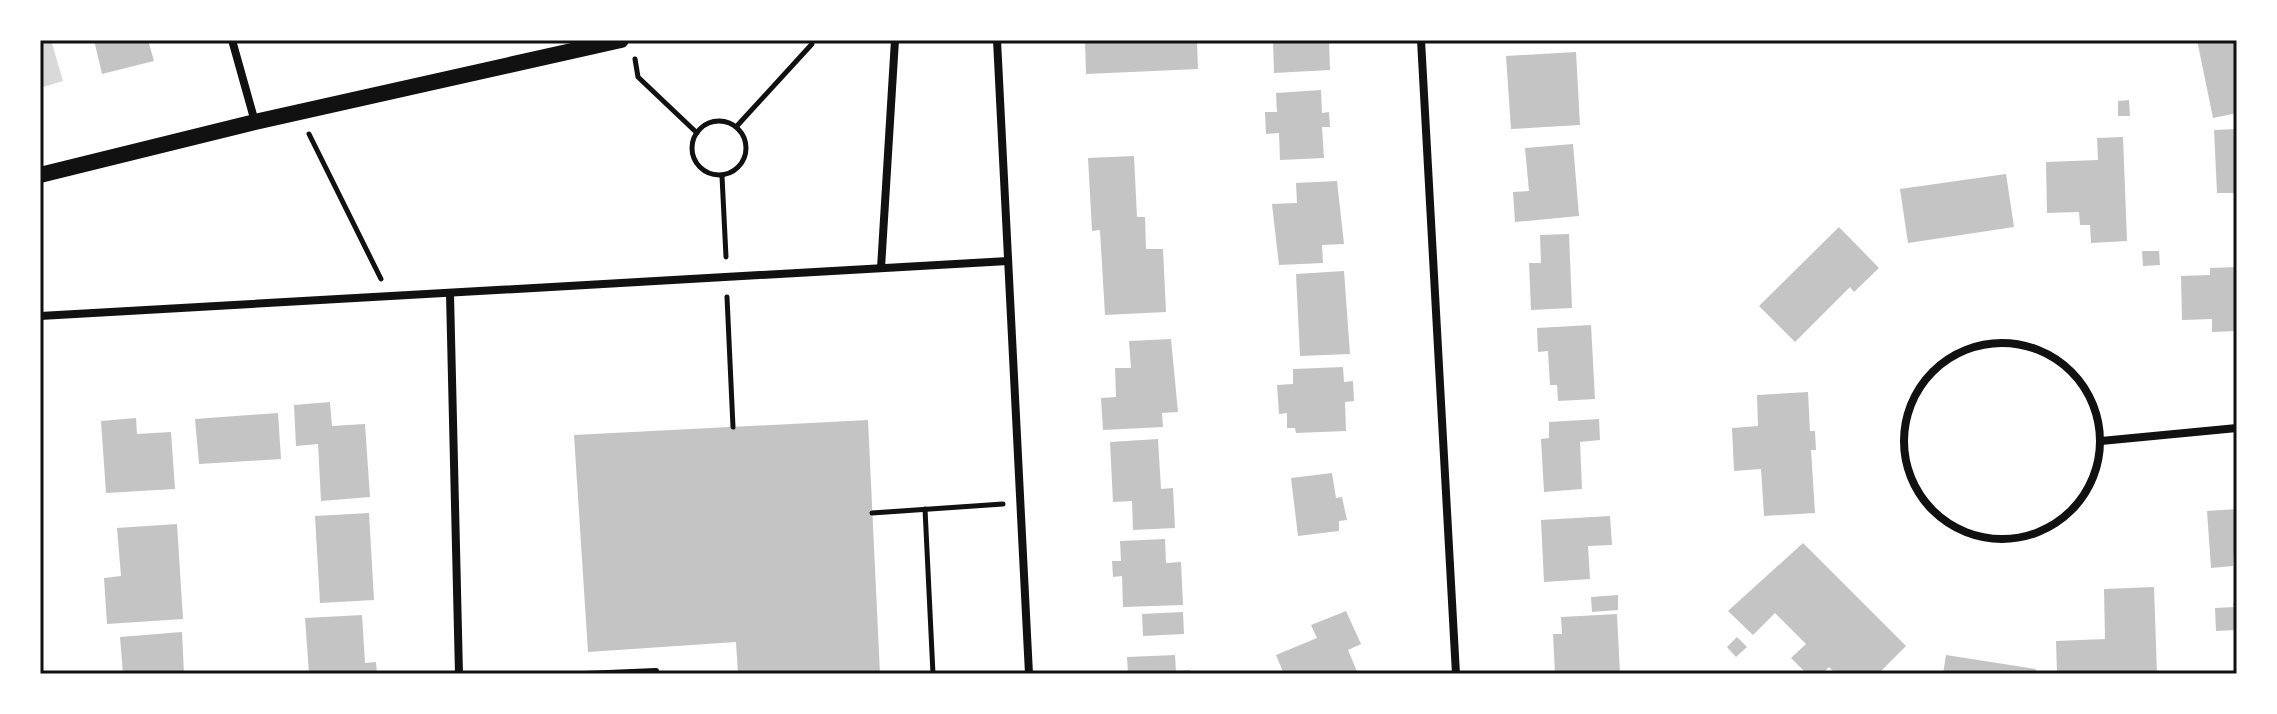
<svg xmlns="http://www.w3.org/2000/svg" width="2277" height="714" viewBox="0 0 2277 714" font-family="Barlow,sans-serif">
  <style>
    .water { fill: #d9d9d9 }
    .building { fill: #c4c4c4 }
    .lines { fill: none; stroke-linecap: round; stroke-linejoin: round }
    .path { stroke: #111; stroke-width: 5 }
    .service { stroke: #111; stroke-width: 6 }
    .minor { stroke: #111; stroke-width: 8 }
    .secondary { stroke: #111; stroke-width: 16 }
    .neatline { fill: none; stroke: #111; stroke-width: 3 }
  </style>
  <rect width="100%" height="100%" fill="#fff"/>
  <path class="water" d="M40,40H51L63,81L40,88Z"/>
  <g class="building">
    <path d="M94,40H148L154,61L102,74Z"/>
    <path d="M1085,40H1197L1198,69L1086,74Z"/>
    <path d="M1273,40H1329L1330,70L1274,73Z"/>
    <path d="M2197,40H2237V113L2213,118Z"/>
    <path d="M1576,52L1580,125L1511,129L1506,56Z"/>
    <path d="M1321,90L1322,113L1329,112L1330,127H1322L1324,158L1280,160L1279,133L1266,134L1265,112H1277L1276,93Z"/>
    <path d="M2129,100L2130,116H2118V101Z"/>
    <path d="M2237,129V193H2217L2214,130Z"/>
    <path d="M2123,137L2127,241L2091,243L2090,225H2080L2079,212L2047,213L2046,162L2098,160L2097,138Z"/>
    <path d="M1573,144L1579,216L1515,222L1513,192L1529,191L1525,148Z"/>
    <path d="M1134,156L1137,217H1145L1146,249H1163L1166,312L1105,315L1100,230L1092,231L1088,158Z"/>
    <path d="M2006,174L2014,227L1908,243L1900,189Z"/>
    <path d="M1337,181L1344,244L1322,245L1323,263L1279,265L1272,204L1297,203L1296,183Z"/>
    <path d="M1839,227L1879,268L1854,292L1850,287L1795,342L1759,306Z"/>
    <path d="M1569,234L1572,308L1531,310L1529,263H1541L1540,235Z"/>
    <path d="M2142,251H2159L2160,265L2143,266Z"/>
    <path d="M2237,267V331L2212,332V319L2182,320L2181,276L2210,275V268Z"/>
    <path d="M1344,271L1350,354L1300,356L1296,274Z"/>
    <path d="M1591,325L1595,399L1558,401L1557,385H1550L1548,351L1538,352L1537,328Z"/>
    <path d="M1171,339L1178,412L1162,413L1163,427L1103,430L1101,398L1116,397L1115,368H1131L1129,341Z"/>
    <path d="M1343,367L1344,382L1353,381L1354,401L1345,402L1346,431L1296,433L1295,428H1287V413L1279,414L1277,385L1293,384V369Z"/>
    <path d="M1808,392L1810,431H1815L1816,450H1811L1815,513L1764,516L1761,469L1734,471L1732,428L1758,426L1757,395Z"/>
    <path d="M330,402L332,426L365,424L370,497L321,501L318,444L296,446L294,405Z"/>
    <path d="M278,413L281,459L199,464L195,419Z"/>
    <path d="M136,418L137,434L171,432L175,489L106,493L101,421Z"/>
    <path d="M1599,419L1600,440L1580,442L1582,489L1544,492L1541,439L1549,438V422Z"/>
    <path d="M868,420L880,674H738L736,642L588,652L574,435Z"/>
    <path d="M1158,439L1161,489L1173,488L1175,528L1133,530L1132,501L1113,502L1110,442Z"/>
    <path d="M1332,473L1336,498L1342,497L1347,520L1339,521V531L1298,536L1291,478Z"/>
    <path d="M2237,509L2233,566L2211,568L2207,511Z"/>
    <path d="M369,513L374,600L320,603L315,516Z"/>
    <path d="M1610,516L1612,545L1588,546L1590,579L1544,582L1541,520Z"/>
    <path d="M177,524L183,619L107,624L104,578L121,576L117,528Z"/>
    <path d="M1165,539L1166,563L1181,562L1183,605L1123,607L1122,576L1113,577L1112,561H1121L1120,541Z"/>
    <path d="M1803,543L1906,646L1878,674H1836L1829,667L1822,674H1807L1791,658L1806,644L1775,613L1753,635L1728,611Z"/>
    <path d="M2154,587L2157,674H2057L2056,641L2105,639L2104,589Z"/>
    <path d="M1618,595V610L1592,612L1591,597Z"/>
    <path d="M2233,603H2237V630L2216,631L2215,608L2234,607Z"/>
    <path d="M1346,611L1361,644L1348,650L1358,674H1284L1276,655L1317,638L1311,625Z"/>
    <path d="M1183,612L1184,634L1143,636L1142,614Z"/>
    <path d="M1617,614L1620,674H1555L1553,634H1562L1561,617Z"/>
    <path d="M362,615L365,663L376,662L377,674H309L305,618Z"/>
    <path d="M182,632L184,674H123L120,637Z"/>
    <path d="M1737,637L1747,647L1736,657L1727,647Z"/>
    <path d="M1175,655L1176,671L1190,670L1191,674H1128L1127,657Z"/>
    <path d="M1946,655L2036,669L2035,674H1943Z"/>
  </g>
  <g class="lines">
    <g class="path">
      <path d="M635,59L638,77L697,133"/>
      <circle cx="719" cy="148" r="27"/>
      <path d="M736,127L812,44L811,40"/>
      <path d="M309,134L381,279"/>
      <path d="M722,176L726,257"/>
      <path d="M727,297L733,427"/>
      <path d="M925,509L933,674"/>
      <path d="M872,513L1003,504"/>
    </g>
    <path class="service" d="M584,674L656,671V674"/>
    <g class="minor">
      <path d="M232,40L255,122"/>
      <path d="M997,40L1029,674"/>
      <path d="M1421,40L1456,674"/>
      <path d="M881,268L895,40"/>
      <path d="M450,294L459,674"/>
      <path d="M40,316L1008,261"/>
      <circle cx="2002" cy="441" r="98"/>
      <path d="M2101,441L2237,428"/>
    </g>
    <path class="secondary" d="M40,175L255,122L621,40"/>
  </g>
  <rect width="2277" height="714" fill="none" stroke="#ffffff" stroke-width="84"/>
  <rect x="42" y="42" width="2193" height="630" class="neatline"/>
</svg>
